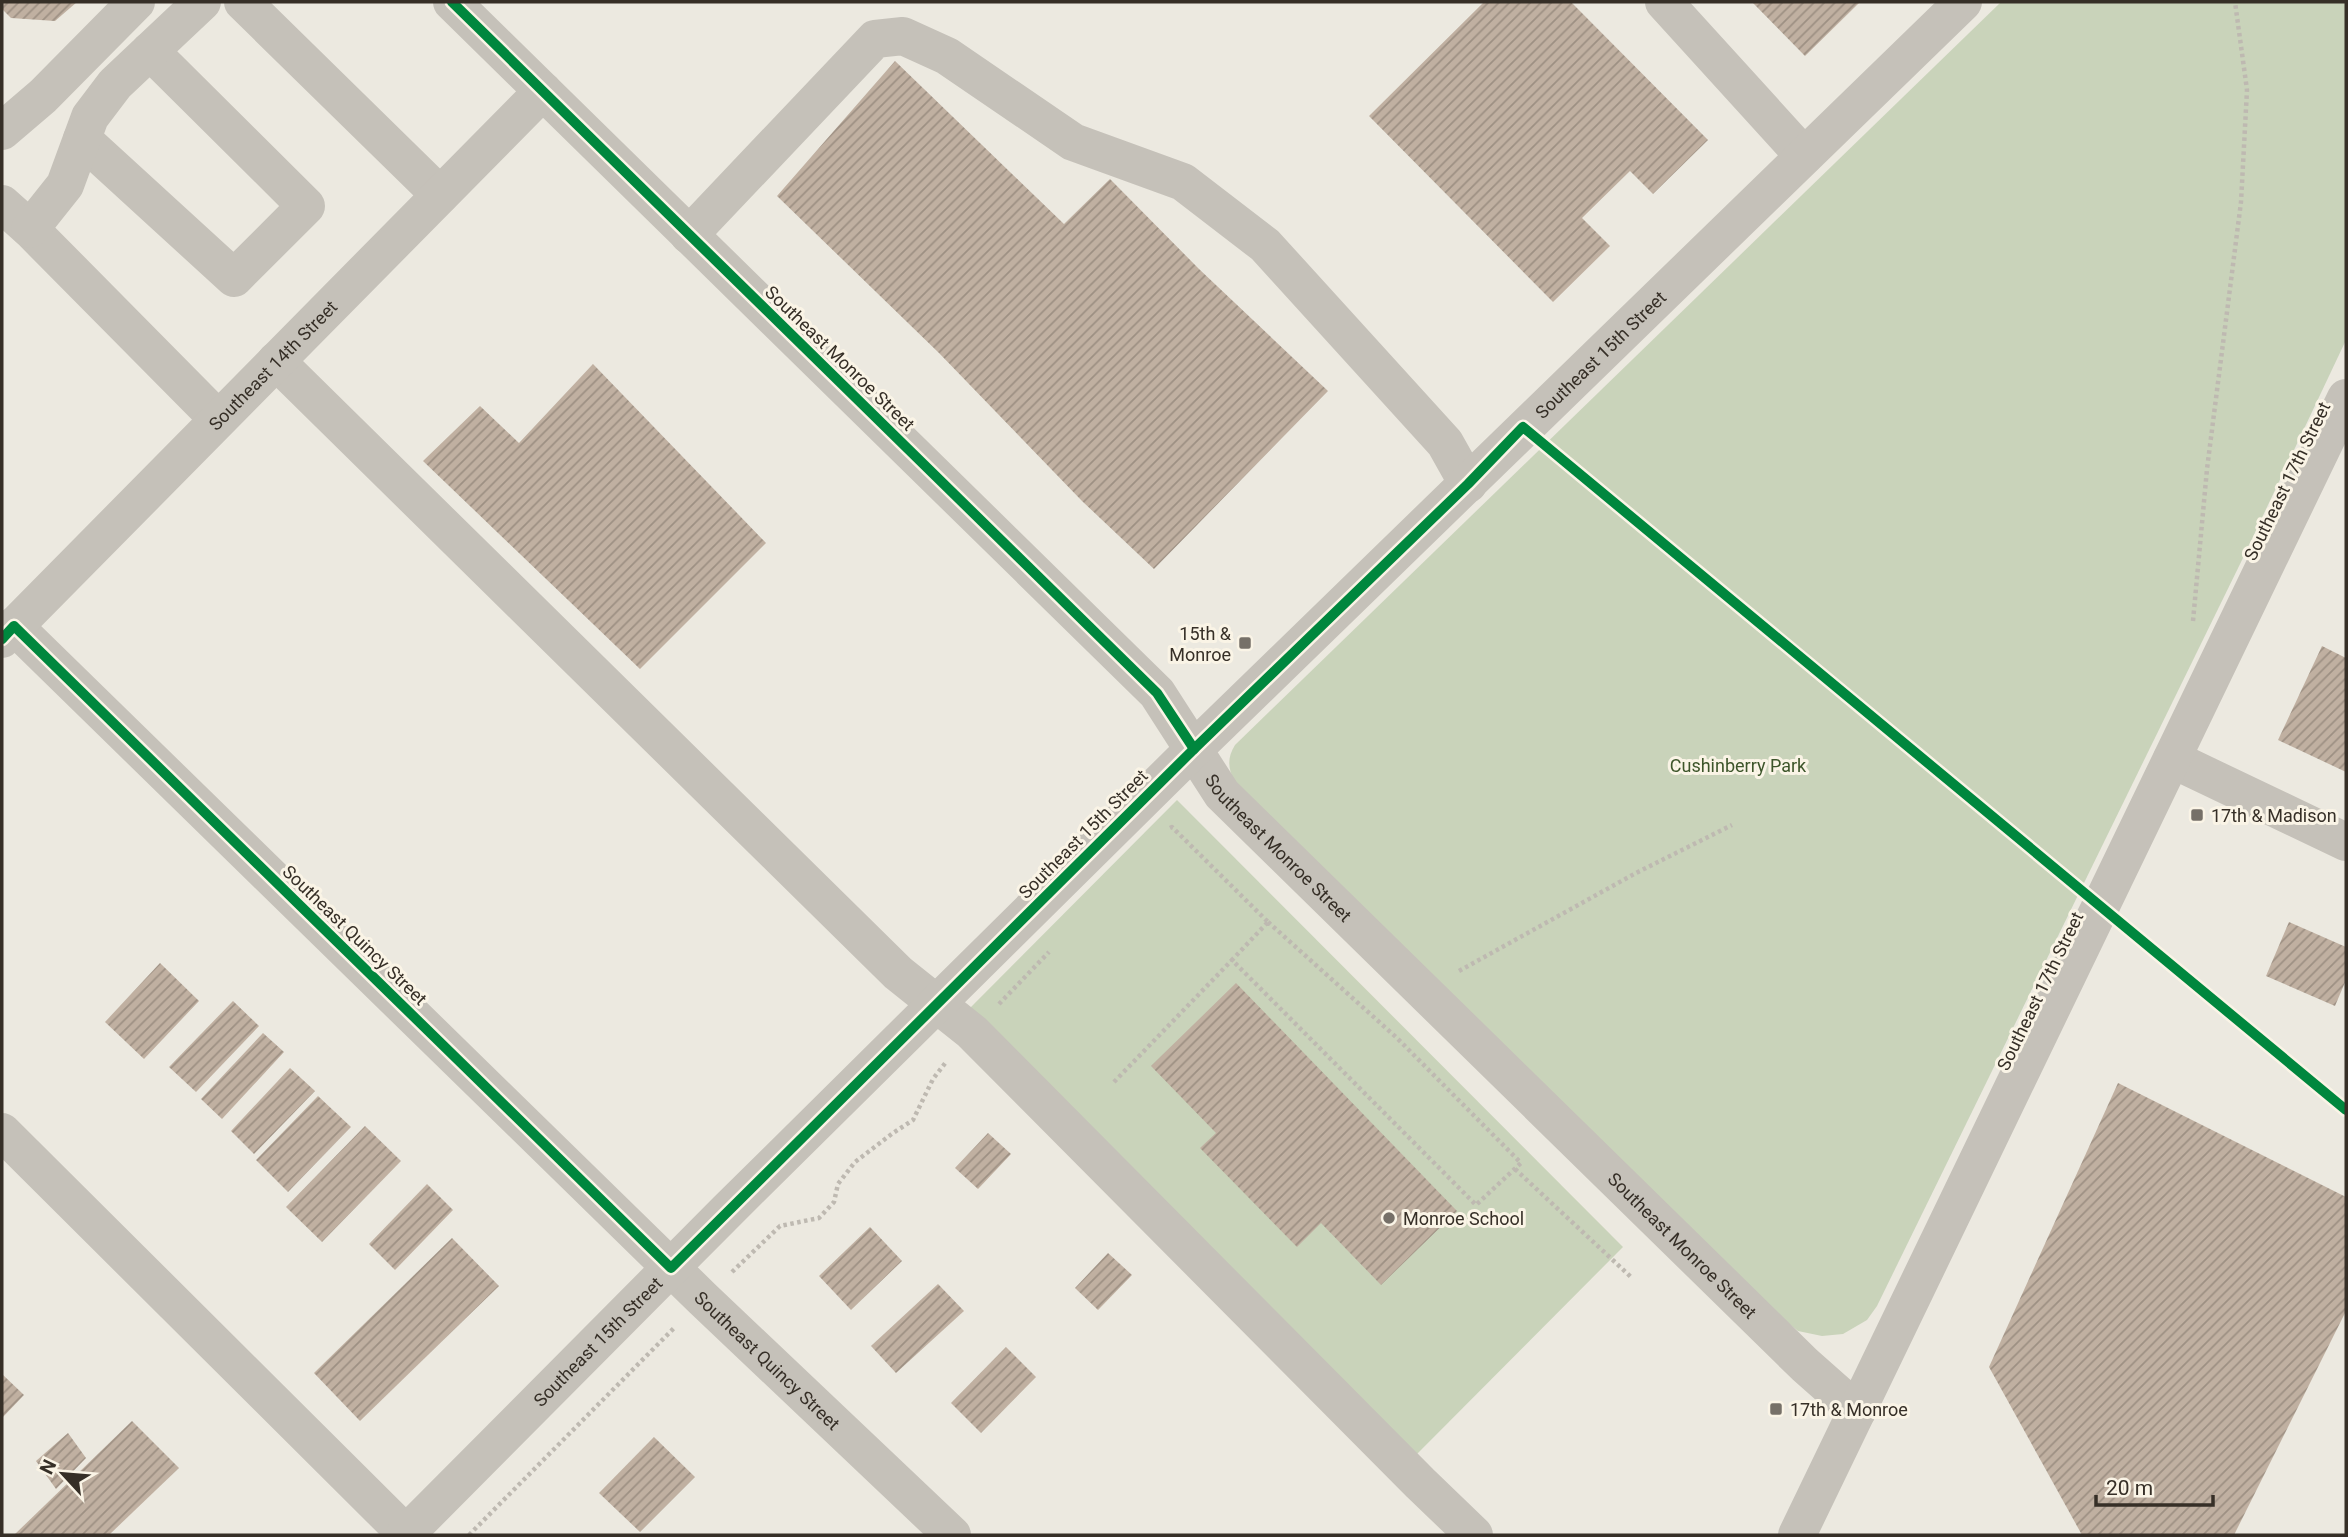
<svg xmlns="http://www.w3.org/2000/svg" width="2348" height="1537" viewBox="0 0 2348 1537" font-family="Roboto,sans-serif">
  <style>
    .green { fill: #c9d3ba }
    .building { fill: url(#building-hatch) }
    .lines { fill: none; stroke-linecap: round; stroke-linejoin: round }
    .path { stroke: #beb9b1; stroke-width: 4.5; stroke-dasharray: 3.5 3.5; stroke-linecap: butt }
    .minor { stroke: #c5c1b9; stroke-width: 38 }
    .cycleway-casing { stroke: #faf4e6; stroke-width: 15 }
    .cycleway { stroke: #00873e; stroke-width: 10 }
    .poi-dot { fill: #767068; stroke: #faf4e6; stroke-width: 2.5 }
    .labels { text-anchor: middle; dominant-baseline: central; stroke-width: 6; stroke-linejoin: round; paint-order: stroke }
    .street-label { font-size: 18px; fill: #362f27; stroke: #faf4e6 }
    .poi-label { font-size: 18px; fill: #362f27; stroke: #faf4e6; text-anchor: start }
    .park-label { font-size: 18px; fill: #3d552a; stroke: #faf4e6 }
  </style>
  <defs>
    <pattern id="building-hatch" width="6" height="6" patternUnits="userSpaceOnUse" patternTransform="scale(1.75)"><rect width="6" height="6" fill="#c0b0a1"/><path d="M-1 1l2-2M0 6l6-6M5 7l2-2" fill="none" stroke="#9d9083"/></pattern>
  </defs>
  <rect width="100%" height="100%" fill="#ece9e0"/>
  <g class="green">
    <path d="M2001,2H2346V340L2242,560L1877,1306L1867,1320L1843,1334L1822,1336L1798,1331L1771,1309L1234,781C1228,767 1227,758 1235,745Z"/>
    <path d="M1177,800L1623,1247L1414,1457L968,1010Z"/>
  </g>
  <g class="building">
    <path d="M2,2H77L55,21L11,18L2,9Z"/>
    <path d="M1484,2H1571L1708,140L1653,194L1630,171L1582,218L1610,246L1553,302L1369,116Z"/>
    <path d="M1752,2H1857L1859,3L1805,56Z"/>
    <path d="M895,61L1064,224L1110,179L1199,269L1328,391L1154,569L1082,501L939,353L777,196Z"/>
    <path d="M593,364L766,543L640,669L423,461L480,406L519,443Z"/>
    <path d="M2322,646L2346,658V772L2278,740Z"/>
    <path d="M2289,922L2346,947V980L2335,1006L2266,976Z"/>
    <path d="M160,963L199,1001L144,1059L105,1022Z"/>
    <path d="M1236,983L1457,1211L1381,1285L1321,1223L1297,1247L1200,1148L1216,1133L1151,1066Z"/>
    <path d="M233,1001L259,1026L196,1092L169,1067Z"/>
    <path d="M263,1033L284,1052L222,1119L201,1099Z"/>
    <path d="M290,1068L315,1091L254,1154L231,1131Z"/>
    <path d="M2118,1083L2346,1197V1311L2234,1535H2082L1989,1367Z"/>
    <path d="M318,1096L351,1127L288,1192L256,1160Z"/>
    <path d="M365,1126L401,1161L322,1242L286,1207Z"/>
    <path d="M988,1133L1011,1154L978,1189L955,1168Z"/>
    <path d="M427,1184L453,1210L395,1270L369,1244Z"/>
    <path d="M870,1227L902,1261L851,1310L819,1276Z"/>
    <path d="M452,1238L499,1286L360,1421L314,1373Z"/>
    <path d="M1108,1253L1132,1275L1098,1310L1075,1288Z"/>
    <path d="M938,1284L964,1311L896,1373L871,1346Z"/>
    <path d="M1006,1347L1036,1377L981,1433L951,1403Z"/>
    <path d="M2,1374L24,1395L2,1418Z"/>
    <path d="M132,1421L179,1468L109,1535H14Z"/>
    <path d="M68,1433L86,1458L56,1489L36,1461Z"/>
    <path d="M654,1437L695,1477L640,1532L599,1493Z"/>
  </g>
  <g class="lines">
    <g class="path">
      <path d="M2193,621L2207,469L2241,202L2247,90L2235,2"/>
      <path d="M1170,828L1172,827L1268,922"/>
      <path d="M1268,922L1397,1038L1521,1163L1476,1205L1232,960Z"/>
      <path d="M1459,971L1636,873L1732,825"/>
      <path d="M999,1004L1049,952"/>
      <path d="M1114,1082L1232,960"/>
      <path d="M1515,1169L1631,1277"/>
      <path d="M732,1272L780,1226L819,1218L834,1202L838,1184L855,1162L893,1133L913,1120L933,1079L946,1062"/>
      <path d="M469,1535L675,1327"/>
    </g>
    <g class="minor">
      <path d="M243,2L440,195"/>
      <path id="s1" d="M452,2L1157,693L1222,794L1805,1365L1857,1411"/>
      <path d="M1664,2L1804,156"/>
      <path d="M2,131L43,96L136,2"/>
      <path d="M82,139L234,278L306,206L150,51"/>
      <path d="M2,204L30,229L218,419"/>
      <path d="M30,229L65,185L90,117L115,84L202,2"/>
      <path d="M689,235L875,39L903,36L947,56L1073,142L1183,182L1265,245L1445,443L1468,484"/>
      <path d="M276,361L898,973L972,1032L1420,1483L1474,1535"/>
      <path id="s2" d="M14,626L703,1299L952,1535"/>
      <path id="s3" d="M2,639L543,91"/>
      <path d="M2172,759L2346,842"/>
      <path d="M2,1132L407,1535"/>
      <path id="s4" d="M405,1535L727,1211L1194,749L1963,2"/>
      <path d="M1797,1535L2346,398"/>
    </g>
    <g class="cycleway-casing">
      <g id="cycleway">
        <path d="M452,2L1157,693L1194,749"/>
        <path d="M2,639L14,626L671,1268L1194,749L1468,484L1523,427L2346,1110"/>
      </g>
    </g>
    <use href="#cycleway" class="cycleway"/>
  </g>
  <g class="poi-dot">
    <rect x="1238" y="636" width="14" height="14" rx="3.5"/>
    <rect x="2190" y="808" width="14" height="14" rx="3.5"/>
    <circle cx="1389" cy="1218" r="7"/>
    <rect x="1769" y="1402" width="14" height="14" rx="3.5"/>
  </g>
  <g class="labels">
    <g class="street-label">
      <text stroke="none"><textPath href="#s4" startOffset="1680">Southeast 15th Street</textPath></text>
      <text transform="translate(840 358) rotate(44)">Southeast Monroe Street</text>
      <text stroke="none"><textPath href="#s3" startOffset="385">Southeast 14th Street</textPath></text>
      <text transform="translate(2287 481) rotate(-64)">Southeast 17th Street</text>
      <text transform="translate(1083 834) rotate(-45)">Southeast 15th Street</text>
      <text stroke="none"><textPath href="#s1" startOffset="1185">Southeast Monroe Street</textPath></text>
      <text transform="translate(355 935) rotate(44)">Southeast Quincy Street</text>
      <text transform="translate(2040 991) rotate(-64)">Southeast 17th Street</text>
      <text stroke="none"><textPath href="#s1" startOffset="1752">Southeast Monroe Street</textPath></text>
      <text stroke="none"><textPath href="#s4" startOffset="273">Southeast 15th Street</textPath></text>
      <text stroke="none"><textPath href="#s2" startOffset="1052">Southeast Quincy Street</textPath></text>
    </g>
    <g class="poi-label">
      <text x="1231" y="633" text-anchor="end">15th &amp;<tspan x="1231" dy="21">Monroe</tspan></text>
      <text x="2211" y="815">17th &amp; Madison</text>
      <text x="1403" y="1218">Monroe School</text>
      <text x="1790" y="1409">17th &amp; Monroe</text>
    </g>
    <g class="park-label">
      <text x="1738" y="765">Cushinberry Park</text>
    </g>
  </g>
  <rect width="2348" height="1537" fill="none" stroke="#362f27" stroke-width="7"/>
  <g transform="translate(63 1474) rotate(296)" stroke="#faf4e6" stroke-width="5" paint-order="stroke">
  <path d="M0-5L12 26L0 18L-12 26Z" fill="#362f27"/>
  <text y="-10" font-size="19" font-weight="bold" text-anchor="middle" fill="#362f27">N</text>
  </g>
  <path d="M2096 1495v10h117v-10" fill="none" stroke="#362f27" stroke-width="3.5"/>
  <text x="2106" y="1495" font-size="21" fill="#362f27" stroke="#faf4e6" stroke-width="5" paint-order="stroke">20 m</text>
</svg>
